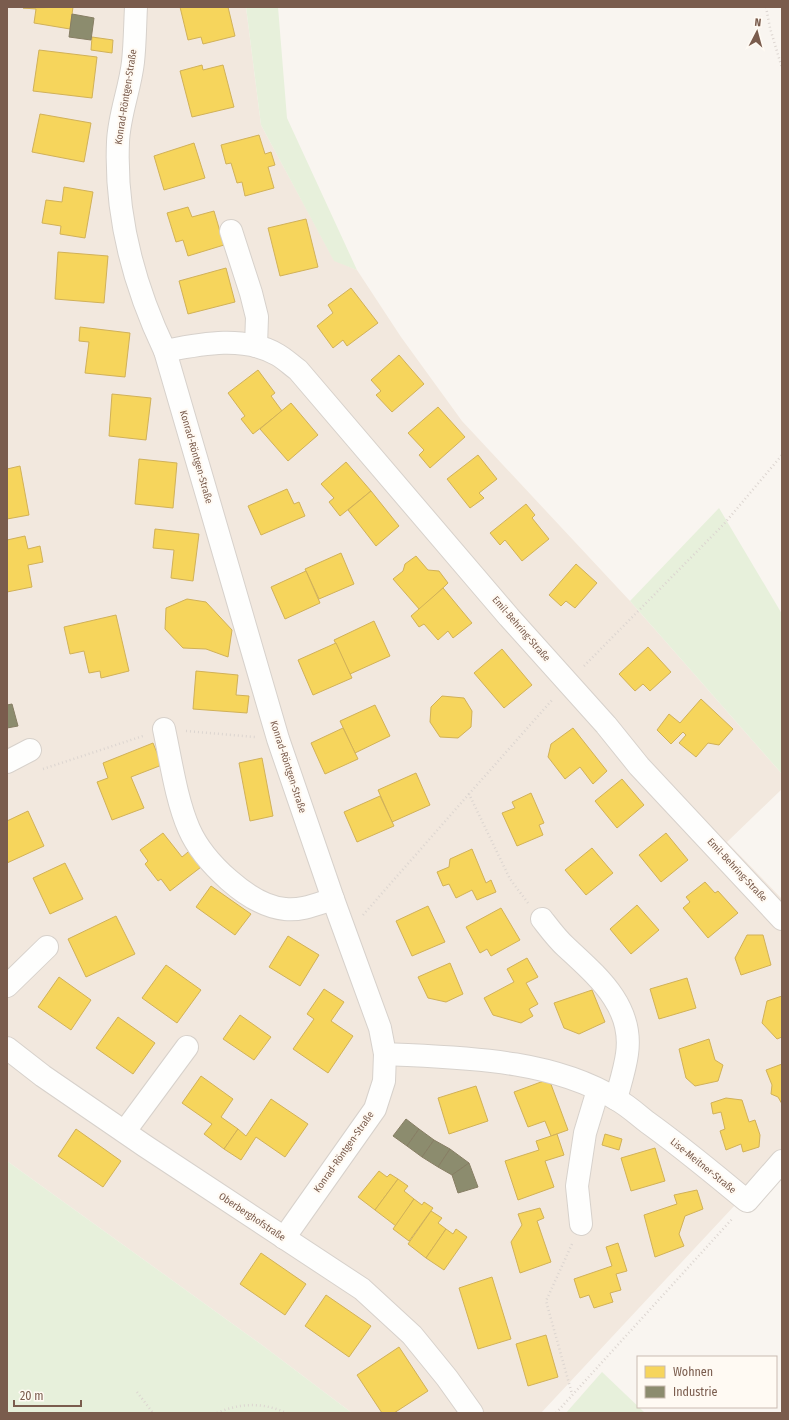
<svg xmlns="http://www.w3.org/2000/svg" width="789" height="1420" viewBox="0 0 789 1420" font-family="'Fira Sans Condensed',sans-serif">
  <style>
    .residential { fill: #f2e8de }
    .green { fill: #e7f0db }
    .homes { fill: #f6d55c; stroke: #d1b158 }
    .industry { fill: #8c8c6e; stroke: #877e64 }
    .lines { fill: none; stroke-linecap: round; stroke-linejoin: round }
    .minor-casing { stroke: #d7d1cb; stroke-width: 24 }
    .path { stroke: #dcd5d0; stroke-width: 2.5; stroke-dasharray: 1 3; stroke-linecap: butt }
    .minor { stroke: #fefefd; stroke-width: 22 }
    .labels { text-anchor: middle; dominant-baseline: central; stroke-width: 4; stroke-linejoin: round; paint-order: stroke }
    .street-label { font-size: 10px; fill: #7a5c4d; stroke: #fffaf3 }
  </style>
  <rect width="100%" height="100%" fill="#f9f5f0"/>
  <path class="residential" d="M7,7H246L261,125L334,260L357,270L401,337L462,421L630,601L782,774V789L727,842L782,899V1152L736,1204L541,1413H352L262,1345L7,1161Z"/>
  <g class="green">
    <path d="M246,7H278L287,118L357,270L334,261L261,125Z"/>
    <path d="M719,508L782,614V774L630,601Z"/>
    <path d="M7,1161L262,1345L352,1413H7Z"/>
    <path d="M602,1372L645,1413H566Z"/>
  </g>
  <g class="homes">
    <path d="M73,7L70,29L34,23L36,9L23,8Z"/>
    <path d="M180,7H228L235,36L203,44L201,37L188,40Z"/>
    <path d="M92,37L113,40L112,53L91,50Z"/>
    <path d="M39,50L97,57L92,98L33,91Z"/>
    <path d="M202,65L203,70L223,65L234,107L192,117L180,71Z"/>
    <path d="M40,114L91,123L84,162L32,152Z"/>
    <path d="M259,135L265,154L271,152L275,165L268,167L274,188L245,196L242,182L237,183L231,163L226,164L221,145Z"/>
    <path d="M194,143L205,178L164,190L154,156Z"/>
    <path d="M64,187L93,192L85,238L60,234L61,226L42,223L46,200L62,202Z"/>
    <path d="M188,207L192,217L214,211L224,245L188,256L183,240L176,242L167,213Z"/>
    <path d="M306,219L318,267L280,276L268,228Z"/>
    <path d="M58,252L108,256L104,303L55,299Z"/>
    <path d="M226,268L235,302L188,314L179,281Z"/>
    <path d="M351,288L378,323L347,346L343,340L333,348L317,326L333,313L328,305Z"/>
    <path d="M80,327L130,333L125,377L85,373L89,342L79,341Z"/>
    <path d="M399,355L424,384L392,412L376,395L381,391L371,380Z"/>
    <path d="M258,370L275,393L271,396L282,411L253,434L241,419L245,416L228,393Z"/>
    <path d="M112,394L151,398L146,440L109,436Z"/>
    <path d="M291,403L318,435L288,461L260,429Z"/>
    <path d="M438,407L465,437L430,468L419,455L424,450L408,433Z"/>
    <path d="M478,455L497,479L479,493L484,498L470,508L447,479Z"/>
    <path d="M139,459L177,463L173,508L135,504Z"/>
    <path d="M346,462L371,491L340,516L329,502L334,498L321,484Z"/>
    <path d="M20,466L29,515L7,519V469Z"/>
    <path d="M287,489L294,504L299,502L305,516L261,535L248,506Z"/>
    <path d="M371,491L399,526L376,546L348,510Z"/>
    <path d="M526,504L535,515L532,518L549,539L522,561L505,540L500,545L490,533Z"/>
    <path d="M155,529L199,534L193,581L171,578L174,550L153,548Z"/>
    <path d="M25,536L28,549L40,546L43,562L28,565L32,587L7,592V540Z"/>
    <path d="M341,553L354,584L319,599L305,569Z"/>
    <path d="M416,556L428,570L439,571L448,583L420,610L393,579L403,571L405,564Z"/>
    <path d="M576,564L597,583L575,608L566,601L561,606L549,595Z"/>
    <path d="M306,571L320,603L285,619L271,587Z"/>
    <path d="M443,588L472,623L453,638L448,631L438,640L424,624L419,627L411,616Z"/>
    <path d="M187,599L206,602L232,630L228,657L206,649L183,648L165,629L166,608Z"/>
    <path d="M116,615L129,671L101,678L100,671L89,673L84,651L70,654L64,627Z"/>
    <path d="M374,621L390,656L350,674L334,640Z"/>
    <path d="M336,643L352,678L313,695L298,660Z"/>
    <path d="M648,647L671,672L650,691L643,684L635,691L619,674Z"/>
    <path d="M502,649L532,685L504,708L474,673Z"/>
    <path d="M196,671L238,675L236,695L249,696L247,713L193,709Z"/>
    <path d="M442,696L464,698L472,711L471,727L458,738L440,737L430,722L431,707Z"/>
    <path d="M701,699L733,729L719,745L708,743L696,757L679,743L686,735L683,732L671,744L657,730L669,714L680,723Z"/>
    <path d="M375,705L390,736L355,753L340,721Z"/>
    <path d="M343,728L358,759L325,774L311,743Z"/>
    <path d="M573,728L607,771L593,784L580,767L565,779L548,757L551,744Z"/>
    <path d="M153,743L162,765L131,777L144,808L112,820L97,782L108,778L103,763Z"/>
    <path d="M262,758L273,816L250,821L239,763Z"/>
    <path d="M416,773L430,805L392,822L378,790Z"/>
    <path d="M622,779L644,805L617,828L595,801Z"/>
    <path d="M531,793L544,823L539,825L543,835L517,846L502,813L515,808L512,802Z"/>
    <path d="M380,796L394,826L357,842L344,812Z"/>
    <path d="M28,811L44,846L7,863V821Z"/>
    <path d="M163,833L182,857L193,848L205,864L170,891L161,879L158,881L145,864L148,861L140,850Z"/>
    <path d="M666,833L688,860L661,882L639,855Z"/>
    <path d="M592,848L613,873L586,895L565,870Z"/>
    <path d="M472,849L486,883L491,880L496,892L477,900L472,890L456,898L449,884L443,886L437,872L449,867L450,859Z"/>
    <path d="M65,863L83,899L50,914L33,878Z"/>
    <path d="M705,882L715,893L718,891L738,913L708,938L683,908L690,902L686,897Z"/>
    <path d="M211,886L251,914L235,935L196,907Z"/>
    <path d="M637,905L659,930L631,954L610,929Z"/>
    <path d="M428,906L445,942L412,956L396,921Z"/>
    <path d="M501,908L520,940L491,956L487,949L480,953L466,927Z"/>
    <path d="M116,916L135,954L86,977L68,939Z"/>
    <path d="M747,935H763L771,965L741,975L735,958Z"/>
    <path d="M288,936L319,955L300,986L269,967Z"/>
    <path d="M527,958L538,977L526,983L538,1004L529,1009L533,1016L521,1023L493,1015L484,998L514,982L507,969Z"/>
    <path d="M450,963L463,994L446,1002L428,998L418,977Z"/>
    <path d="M166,965L201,990L177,1023L142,998Z"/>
    <path d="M59,977L91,1000L71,1030L38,1007Z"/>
    <path d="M687,978L696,1008L659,1019L650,989Z"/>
    <path d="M324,989L344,1002L331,1021L353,1036L328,1073L293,1049L314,1019L307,1014Z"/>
    <path d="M592,990L605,1022L579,1034L564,1028L554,1003Z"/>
    <path d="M782,996V1037L777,1039L762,1023L767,1001Z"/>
    <path d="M240,1015L271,1037L254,1060L223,1039Z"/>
    <path d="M118,1017L155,1043L133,1074L96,1048Z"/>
    <path d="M709,1039L715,1060L723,1065L718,1081L695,1086L686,1078L679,1049Z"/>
    <path d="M782,1064V1104L778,1097L771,1094L772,1085L766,1070Z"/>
    <path d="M201,1076L233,1099L221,1117L238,1129L224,1149L204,1134L212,1124L182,1103Z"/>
    <path d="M549,1079L568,1130L551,1136L545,1121L528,1127L514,1092Z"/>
    <path d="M476,1086L488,1121L449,1134L438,1098Z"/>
    <path d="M726,1098L742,1100L749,1122L755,1120L760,1135L759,1147L743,1152L741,1144L726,1150L720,1131L725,1129L721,1112L713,1114L711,1103Z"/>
    <path d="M271,1099L308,1124L285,1157L256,1137L241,1160L224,1149L238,1129L246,1136Z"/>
    <path d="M76,1129L121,1161L103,1187L58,1156Z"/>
    <path d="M557,1134L564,1155L545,1161L554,1187L518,1200L505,1161L539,1150L536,1141Z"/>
    <path d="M605,1134L622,1139L619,1150L602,1145Z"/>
    <path d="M655,1148L665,1181L631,1191L621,1158Z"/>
    <path d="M379,1171L387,1177L390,1174L398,1179L375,1210L358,1197Z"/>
    <path d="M398,1179L408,1186L404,1191L414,1199L396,1226L375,1210Z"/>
    <path d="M697,1190L703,1209L685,1216L679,1234L684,1246L655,1257L644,1215L677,1204L674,1195Z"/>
    <path d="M414,1199L422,1205L424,1202L433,1208L409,1241L393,1229Z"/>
    <path d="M540,1208L544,1218L537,1221L551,1262L520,1273L511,1242L522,1225L518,1214Z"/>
    <path d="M431,1211L442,1218L438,1223L446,1229L426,1258L408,1244Z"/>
    <path d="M446,1229L453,1234L456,1229L467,1237L444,1270L426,1258Z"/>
    <path d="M618,1243L627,1271L616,1274L621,1290L610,1293L613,1302L594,1308L589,1295L580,1298L574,1279L612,1266L606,1247Z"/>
    <path d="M261,1253L306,1284L285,1315L240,1284Z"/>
    <path d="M492,1277L511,1339L478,1349L459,1288Z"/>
    <path d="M326,1295L371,1326L349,1357L305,1326Z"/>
    <path d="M546,1335L558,1377L528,1386L516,1344Z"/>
    <path d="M399,1347L428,1391L394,1413H382L357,1375Z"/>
  </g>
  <g class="industry">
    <path d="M72,14L94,18L91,40L69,37Z"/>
    <path d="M12,704L18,726L7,728V705Z"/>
    <path d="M406,1119L419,1129L407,1146L393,1136Z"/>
    <path d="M419,1129L434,1140L422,1157L407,1146Z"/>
    <path d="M434,1140L450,1149L438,1167L422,1157Z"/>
    <path d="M450,1149L469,1163L452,1175L438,1167Z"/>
    <path d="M469,1163L478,1187L458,1193L452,1175Z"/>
  </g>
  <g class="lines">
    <g class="minor-casing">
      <g id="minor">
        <path d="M136,7C135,25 135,44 133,62C130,89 119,115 118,142C115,214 134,286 165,351L278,739L333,899L380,1028L385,1054L384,1081L375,1109L284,1238"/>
        <path d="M231,231L251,293L257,317L256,346"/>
        <path d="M165,351C201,344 244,335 278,355C285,359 291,365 298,370L509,617L606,725L639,766L782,919"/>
        <path d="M164,729C171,761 176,799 189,829C203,861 249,906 285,909C301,911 317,904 333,899"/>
        <path d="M7,762L30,750"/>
        <path d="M542,919C549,928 557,939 566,947C597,976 634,1006 627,1054C625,1069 620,1084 616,1099"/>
        <path d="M7,986L47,947"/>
        <path d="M7,1048L43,1076L145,1146L362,1289L412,1335L447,1378L472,1413"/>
        <path d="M385,1054C461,1058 549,1058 616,1099C627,1105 637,1114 647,1122C682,1147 714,1174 747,1201L782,1161"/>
        <path d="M125,1131L187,1047"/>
        <path d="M581,1224L577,1186L585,1133L598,1090"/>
      </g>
    </g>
    <g class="path">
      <path d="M766,7L770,28L782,68"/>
      <path d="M584,666L724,524L782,455"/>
      <path d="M186,731L255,737"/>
      <path d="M43,769L143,736"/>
      <path d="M528,903L510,879L469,794L553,699"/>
      <path d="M363,915L469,794"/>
      <path d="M572,1244L546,1301L572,1394"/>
      <path d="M137,1392L153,1413"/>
      <path d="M217,1413C239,1403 264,1402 286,1413"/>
      <path d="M556,1413L733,1218"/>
    </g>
    <use href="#minor" class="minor"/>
  </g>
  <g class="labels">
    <g class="street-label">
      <text transform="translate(126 97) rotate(-81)">Konrad-Röntgen-Straße</text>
      <text transform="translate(196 457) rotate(74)">Konrad-Röntgen-Straße</text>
      <text transform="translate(521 629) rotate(49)">Emil-Behring-Straße</text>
      <text transform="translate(288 767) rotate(72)">Konrad-Röntgen-Straße</text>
      <text transform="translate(737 870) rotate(47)">Emil-Behring-Straße</text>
      <text transform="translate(344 1152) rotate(-55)">Konrad-Röntgen-Straße</text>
      <text transform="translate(703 1166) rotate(39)">Lise-Meitner-Straße</text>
      <text transform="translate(252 1217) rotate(34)">Oberberghofstraße</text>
    </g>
  </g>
  <rect width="789" height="1420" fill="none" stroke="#7a5c4d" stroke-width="16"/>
  <rect x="637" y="1356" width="140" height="52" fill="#fffaf3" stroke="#cabbb1"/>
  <rect x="645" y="1366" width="20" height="12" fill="#f6d55c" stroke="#cabbb1"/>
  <text x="673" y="1376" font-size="12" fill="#7a5c4d">Wohnen</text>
  <rect x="645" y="1386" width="20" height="12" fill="#8c8c6e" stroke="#cabbb1"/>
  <text x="673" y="1396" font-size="12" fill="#7a5c4d">Industrie</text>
  <g transform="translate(757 32) rotate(6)" stroke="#fffaf3" stroke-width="3" paint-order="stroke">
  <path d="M0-3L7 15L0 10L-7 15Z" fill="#7a5c4d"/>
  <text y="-6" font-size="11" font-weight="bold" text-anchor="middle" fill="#7a5c4d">N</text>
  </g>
  <path d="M14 1400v6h67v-6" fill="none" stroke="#7a5c4d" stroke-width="2"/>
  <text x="20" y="1400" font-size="12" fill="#7a5c4d" stroke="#fffaf3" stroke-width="3" paint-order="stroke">20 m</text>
</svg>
